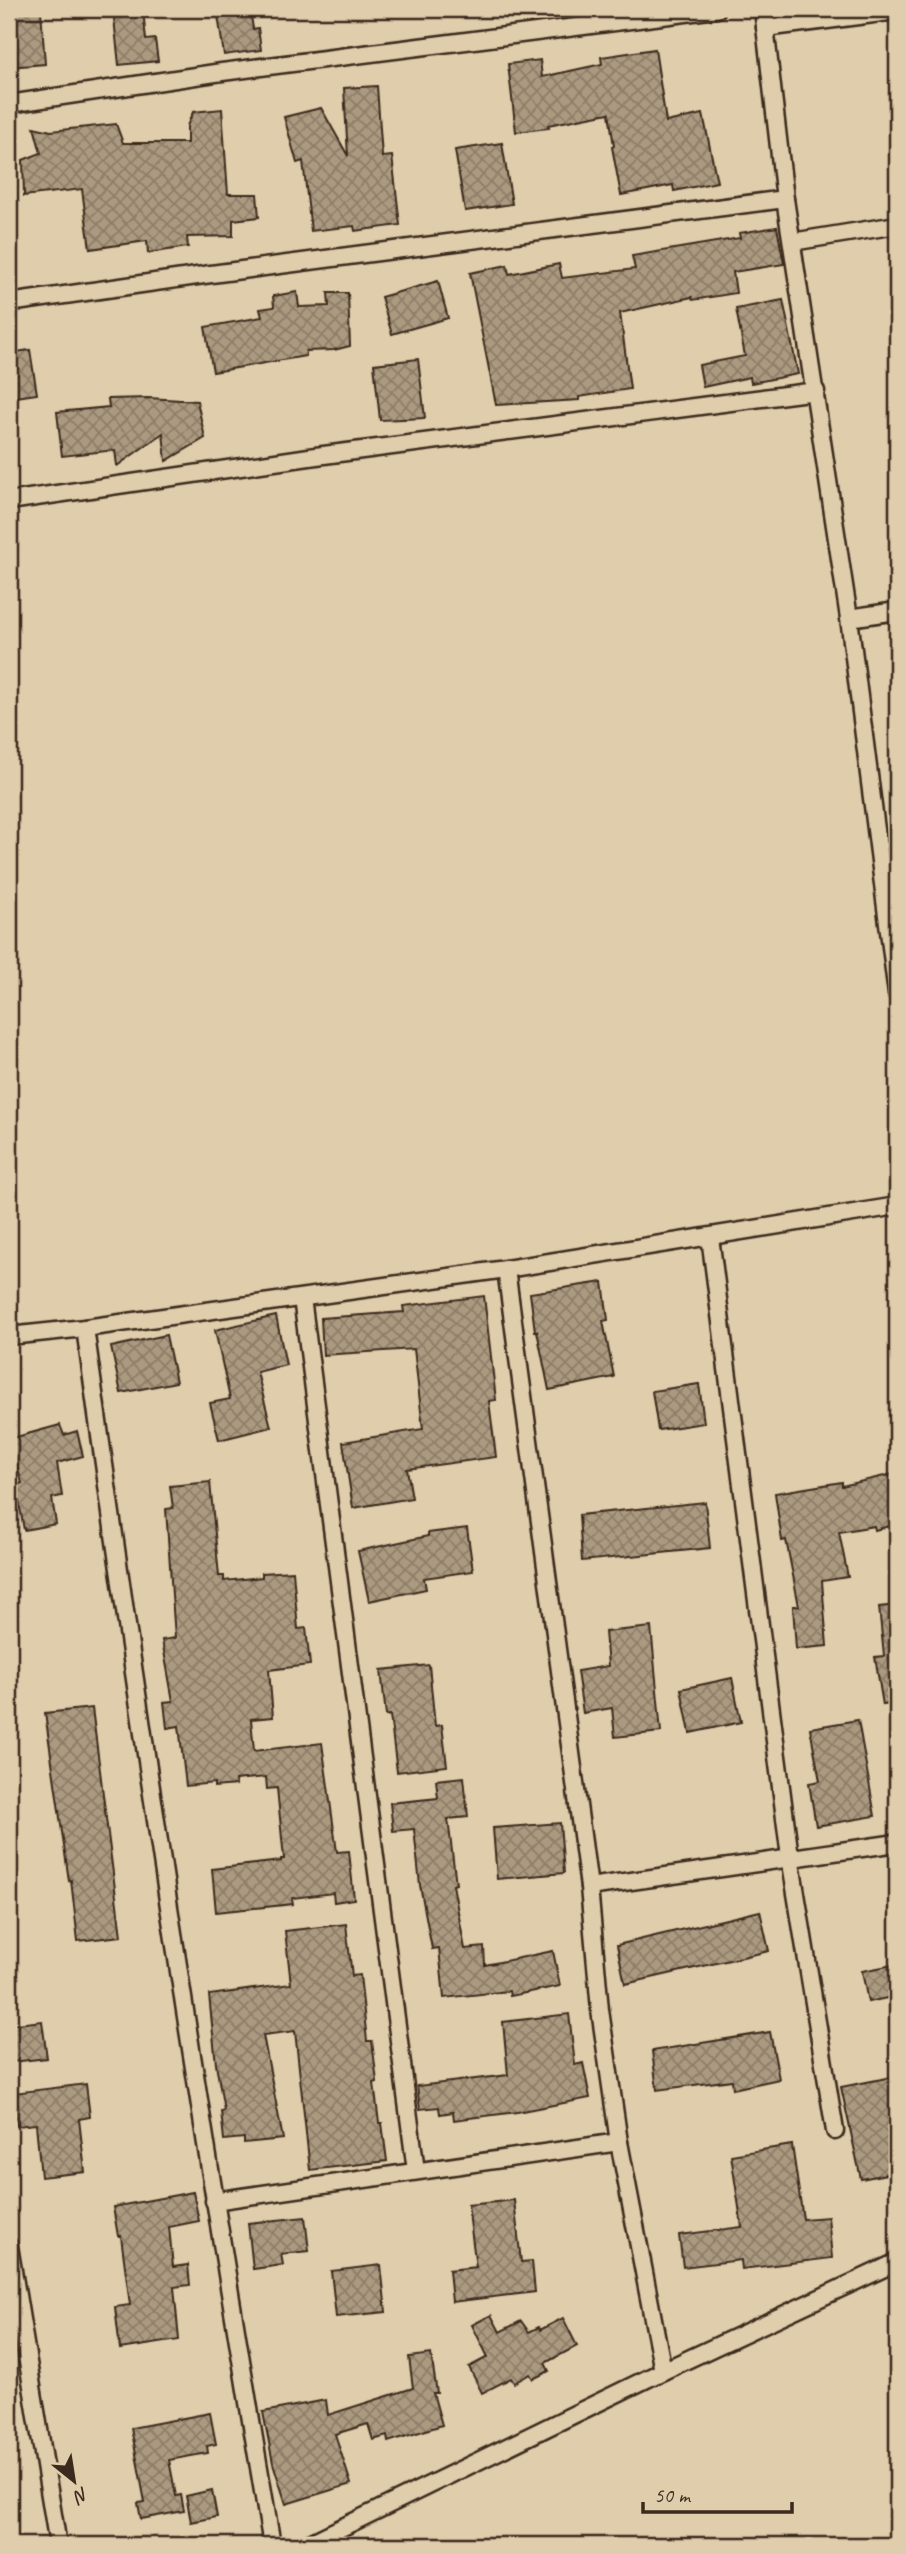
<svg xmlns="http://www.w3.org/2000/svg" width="906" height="2554" viewBox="0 0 906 2554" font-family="Caveat,sans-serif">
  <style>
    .building { fill: url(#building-cross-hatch); stroke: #3b2a1e; stroke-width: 2 }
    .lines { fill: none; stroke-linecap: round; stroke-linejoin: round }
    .street-casing { stroke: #3b2a1e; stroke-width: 21 }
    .street { stroke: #dfcdab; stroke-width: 16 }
  </style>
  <defs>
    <pattern id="building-cross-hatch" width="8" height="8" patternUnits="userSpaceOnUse" patternTransform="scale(1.75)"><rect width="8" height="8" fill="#ac9a80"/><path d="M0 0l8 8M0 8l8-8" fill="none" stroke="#8d7e68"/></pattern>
  </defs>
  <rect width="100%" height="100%" fill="#dfcdab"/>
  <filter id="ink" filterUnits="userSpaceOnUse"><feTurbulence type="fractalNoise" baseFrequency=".0143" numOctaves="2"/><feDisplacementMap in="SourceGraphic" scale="14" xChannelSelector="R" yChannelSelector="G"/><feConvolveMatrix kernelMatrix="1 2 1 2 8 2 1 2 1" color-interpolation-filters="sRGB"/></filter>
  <g filter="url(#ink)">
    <g class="building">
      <path d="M113,9H143L146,40L155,39L158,61L119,65Z"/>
      <path d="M217,9H250L253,29L258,28L261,50L224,55Z"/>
      <path d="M41,10L45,64L9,67V13Z"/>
      <path d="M655,49L666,122L703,114L717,182L674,191L673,185L621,195L612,147L614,146L609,113L548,125L549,128L516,132L508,64L540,60L542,77L602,64L601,57Z"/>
      <path d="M377,86L382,157L392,156L400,225L355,231L354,226L311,231L303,161L297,163L284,117L321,108L348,156L344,88Z"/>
      <path d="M222,109L228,194H257L259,217L233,220V236L187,237L188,247L148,253L147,241L90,249L82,189L24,196L23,160L41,153L34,127L51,131L116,124L123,143H187V126L193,112Z"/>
      <path d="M502,143L512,204L465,211L455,150Z"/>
      <path d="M777,227L784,264L733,272L736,293L693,300L692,297L620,313L630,389L579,397V400L496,405L470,273L507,265L509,274L559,264L562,278L635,269L632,256L740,238L739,233Z"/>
      <path d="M438,281L448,318L392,334L381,297Z"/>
      <path d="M297,292L299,307L329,306L328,293H348L350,346L334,350L306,351V356L213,372L205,327L262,317L260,309L274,307L273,296Z"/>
      <path d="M783,300L798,374L751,383L750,377L703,387L699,365L745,356L736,309Z"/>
      <path d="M30,350L37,394L9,398V353Z"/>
      <path d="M418,359L425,418L380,420L374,364Z"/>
      <path d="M148,398L197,401L205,438L166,461L163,433L117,466L115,450L62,456L57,412L109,407L108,399Z"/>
      <path d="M603,1282L608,1320L603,1321L614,1377L549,1390L537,1331H535L530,1293Z"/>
      <path d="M484,1296L496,1400L489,1401L496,1457L407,1469L412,1498L353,1508L343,1442L423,1429L414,1349L323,1355L321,1318L404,1312L403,1306Z"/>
      <path d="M276,1316L286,1365L257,1372L271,1427L219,1440L210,1403L230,1399L215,1330Z"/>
      <path d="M166,1335L176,1382L121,1393L111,1347Z"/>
      <path d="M699,1384L704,1423L658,1430L652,1391Z"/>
      <path d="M60,1425L64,1435L77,1431L83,1456L57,1463L62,1496L52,1498L56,1524L24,1530L16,1485L22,1483L9,1439Z"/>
      <path d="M897,1473V1524L875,1530L874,1526L839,1532L848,1577L822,1581L827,1646L796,1649L793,1606H799L786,1540L782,1541L775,1493L842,1482V1486Z"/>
      <path d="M210,1482L219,1576H224V1581L262,1577V1573L293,1571L298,1629L306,1628L310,1665L269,1670L273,1717L251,1719L254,1751L322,1743L337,1852L349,1851L354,1899L334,1902L333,1893L292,1898L293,1904L216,1912L212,1869L281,1861V1859H284L277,1788L267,1789L266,1777L235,1780L236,1785L214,1787V1783L186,1786L179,1726L167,1728L164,1702L173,1701L162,1640L175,1638L166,1509L173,1508L170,1486Z"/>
      <path d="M705,1502L710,1548L582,1561L579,1515Z"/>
      <path d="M467,1528L473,1571L424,1578L426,1589L369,1601L358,1551L428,1536V1533Z"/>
      <path d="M897,1605V1703L883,1705L875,1657L884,1656L879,1607Z"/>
      <path d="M651,1627L661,1732L615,1737L612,1708L583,1713L577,1671L608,1666L605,1632Z"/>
      <path d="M429,1665L435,1726L442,1725L447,1766L397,1772L390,1715L386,1716L381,1670Z"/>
      <path d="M732,1678L741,1722L690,1733L681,1689Z"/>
      <path d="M92,1708L121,1936L78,1941L71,1880L69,1881L45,1713Z"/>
      <path d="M858,1720L875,1816L816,1826L809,1783L820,1781L810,1728Z"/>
      <path d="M464,1777L468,1817L448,1819L456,1884L453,1885L465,1949L484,1947L485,1965L553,1951L560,1986L510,1996L509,1991L444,1998L439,1948L432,1949L420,1885L414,1829L393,1831L390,1803L438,1798L436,1780Z"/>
      <path d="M560,1823L564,1873L497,1879L493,1828Z"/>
      <path d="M760,1911L769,1951L625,1984L617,1945Z"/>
      <path d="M346,1924L352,1976L360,1975L367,2041H372L377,2082L374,2083L379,2123H382L387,2161L310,2170L295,2031L263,2035L283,2139L244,2143V2138L224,2140L221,2111L224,2110L216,2064L209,1995L291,1984L285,1931Z"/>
      <path d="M893,1965L897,1996L868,2002L862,1971Z"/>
      <path d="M569,2014L575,2065L583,2063L590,2098L517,2112L454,2120L453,2112L440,2114L439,2107L420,2109L417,2086L508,2075L503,2022Z"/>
      <path d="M42,2021L47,2058L12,2062L9,2025Z"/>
      <path d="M770,2032L779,2079L733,2089L732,2080L657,2090L652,2051Z"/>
      <path d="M897,2076V2172L861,2179L841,2087Z"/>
      <path d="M86,2084L90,2117L79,2119L85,2172L41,2177L36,2124L17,2126L13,2093Z"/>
      <path d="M792,2145L803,2219L828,2217L832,2258L742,2269L741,2260L683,2267L679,2235L742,2227L731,2155Z"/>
      <path d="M193,2192L199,2221L169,2227L173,2267L188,2265L190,2285L174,2287L179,2340L120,2349L115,2307L130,2305L121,2236H118L113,2207Z"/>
      <path d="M514,2200L521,2262L532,2261L535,2292L452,2302L449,2270L476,2267L468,2205Z"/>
      <path d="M305,2217L309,2251L281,2254L283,2265L253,2269L248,2223Z"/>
      <path d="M381,2265L386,2312L336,2317L331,2271Z"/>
      <path d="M491,2315L500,2332L521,2321L529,2332L539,2327L540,2330L563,2318L577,2346L545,2363L549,2371L533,2379L530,2374L514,2383L511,2378L482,2393L469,2367L488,2357L472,2325Z"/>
      <path d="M431,2354L437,2393H433L442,2425L388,2442L387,2436L373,2440L368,2424L335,2434L351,2484L286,2504L273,2463L263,2412L326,2400L328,2415L413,2388L409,2357Z"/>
      <path d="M210,2413L216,2444L207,2446L208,2453L169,2460L176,2496L181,2495L184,2511L141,2519L138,2503L145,2502L131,2428Z"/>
      <path d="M212,2490L217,2517L191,2522L186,2496Z"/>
    </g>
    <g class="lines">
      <g class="street-casing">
        <g id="street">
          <path d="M763,9L785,199L849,618L897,994"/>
          <path d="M765,28L897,11"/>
          <path d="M9,104L222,72L717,9"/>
          <path d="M792,242L897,225"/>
          <path d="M9,303L211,274L785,199"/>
          <path d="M9,501L316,456L816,391"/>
          <path d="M849,618L897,611"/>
          <path d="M710,1237L790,1857L835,2131"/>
          <path d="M506,1269L589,1887L600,2010L619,2142L663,2371"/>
          <path d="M302,1298L416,2171"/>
          <path d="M85,1328C141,1735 203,2140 272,2545"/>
          <path d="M9,1336L85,1328L506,1269L897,1206"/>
          <path d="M589,1887L897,1843"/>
          <path d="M214,2201L619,2142"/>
          <path d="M9,2246L58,2545"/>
          <path d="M306,2545L663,2371L897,2262"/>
        </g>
      </g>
      <use href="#street" class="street"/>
    </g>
  </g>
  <rect width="906" height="2554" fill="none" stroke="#dfcdab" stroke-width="35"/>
  <rect x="18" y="18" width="871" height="2519" fill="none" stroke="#3b2a1e" stroke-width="2.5" filter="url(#ink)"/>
  <g transform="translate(74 2481) rotate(150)" stroke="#dfcdab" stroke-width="5" paint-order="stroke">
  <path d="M0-5L12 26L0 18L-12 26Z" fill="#3b2a1e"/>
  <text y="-10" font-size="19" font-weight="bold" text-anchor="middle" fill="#3b2a1e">N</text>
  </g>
  <path d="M643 2502v10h149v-10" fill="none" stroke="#3b2a1e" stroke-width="3.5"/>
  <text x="654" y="2502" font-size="21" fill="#3b2a1e" stroke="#dfcdab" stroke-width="5" paint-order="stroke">50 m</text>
</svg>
